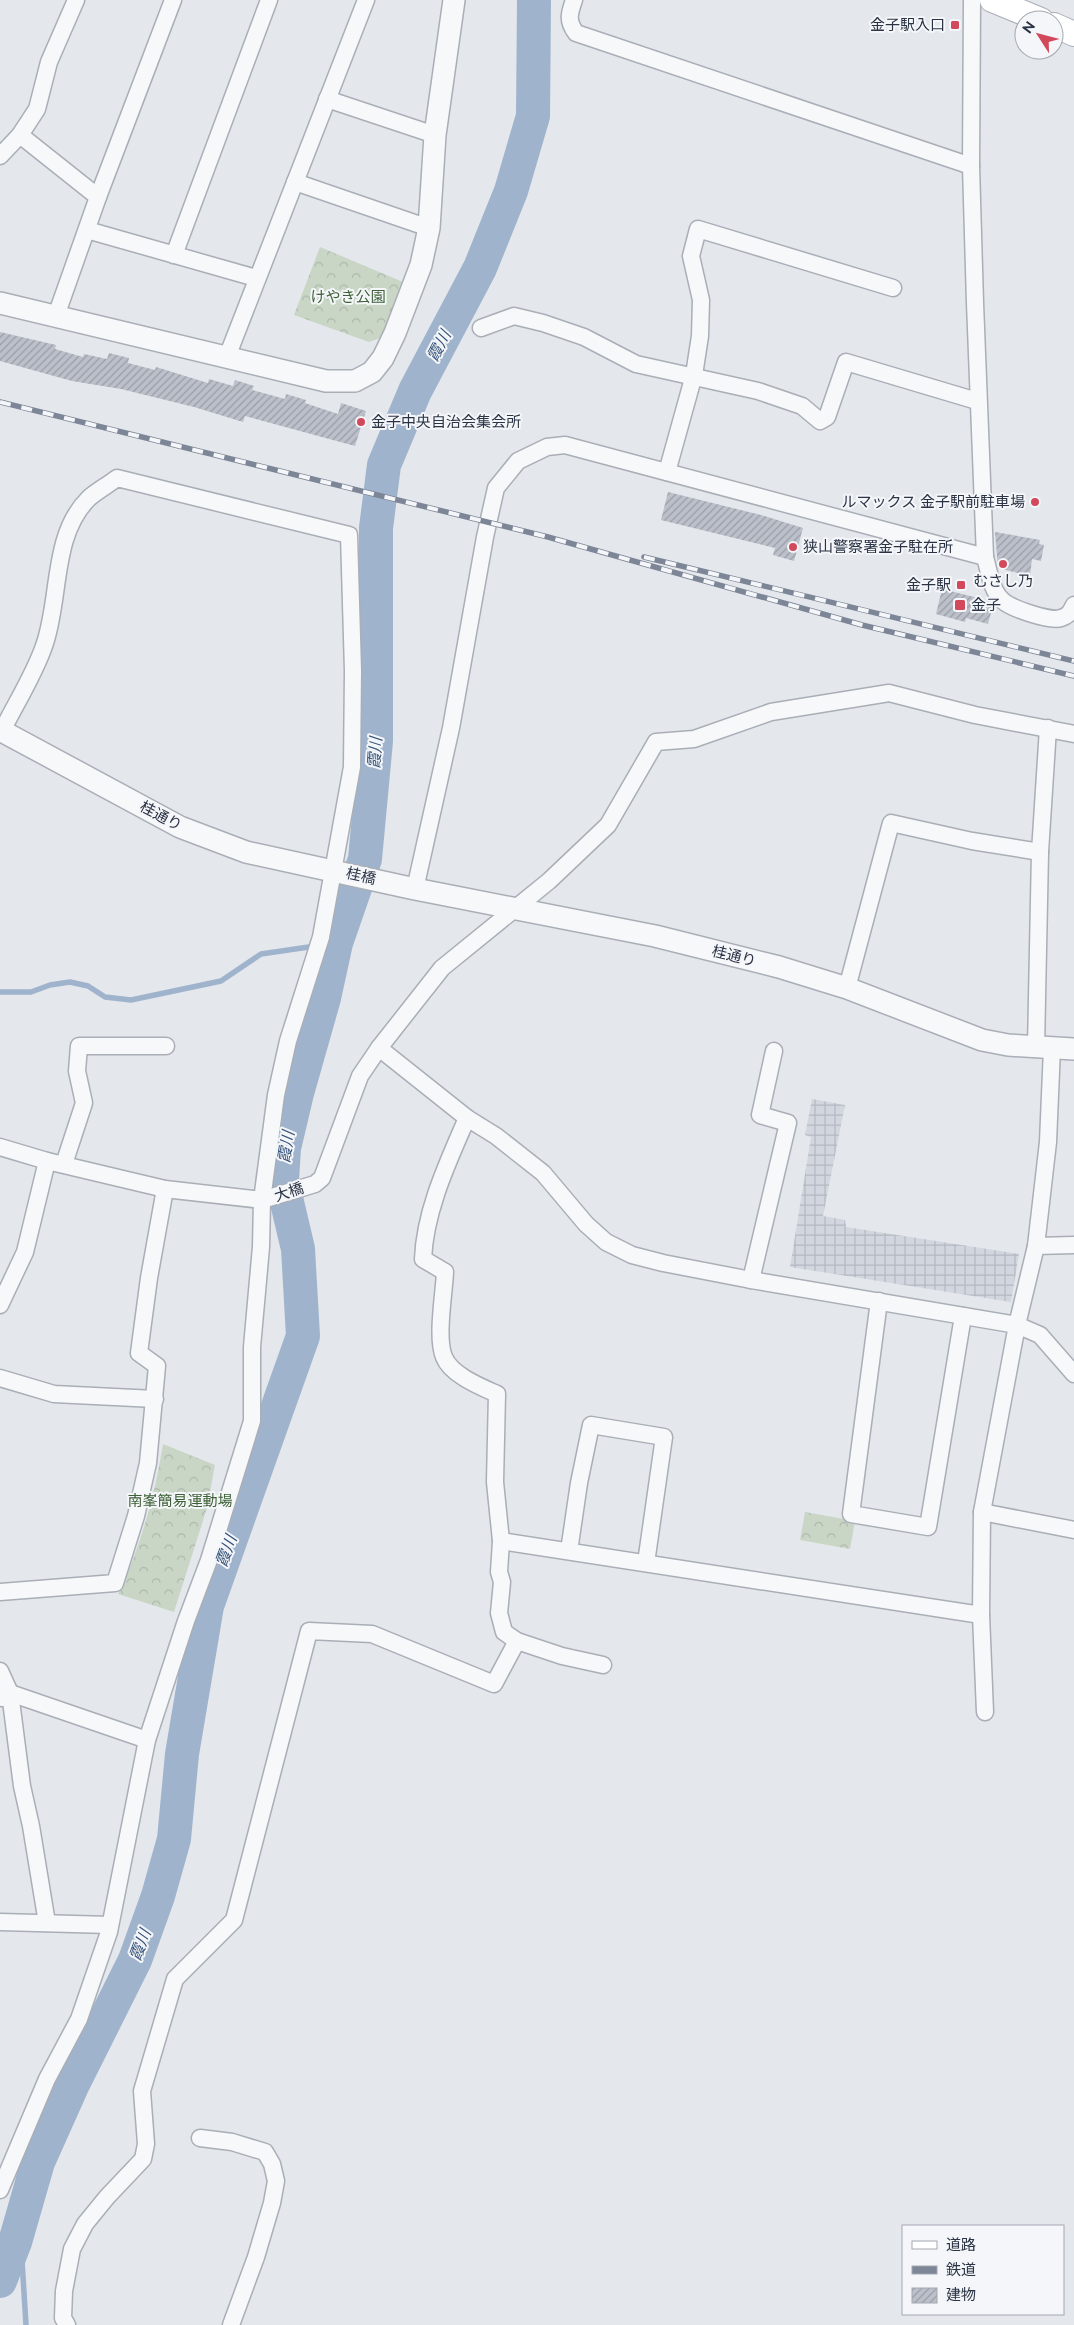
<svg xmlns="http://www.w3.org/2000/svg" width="1074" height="2325" viewBox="0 0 1074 2325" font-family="Raleway,'Noto Sans JP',sans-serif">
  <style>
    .industrial { fill: url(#industrial-grid) }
    .forest { fill: url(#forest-crowns) }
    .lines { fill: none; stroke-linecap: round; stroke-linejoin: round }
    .stream { stroke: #9fb4cc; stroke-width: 5.5 }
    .river { stroke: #9fb4cc; stroke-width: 34 }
    .building { fill: url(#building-hatch) }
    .minor-casing { stroke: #a9aeb7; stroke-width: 19 }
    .tertiary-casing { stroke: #a9aeb7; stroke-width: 24 }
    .secondary-casing { stroke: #a9aeb7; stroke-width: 26 }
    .minor { stroke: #f7f8fa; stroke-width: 16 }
    .tertiary { stroke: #f7f8fa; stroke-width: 21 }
    .secondary { stroke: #fff; stroke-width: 24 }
    .rail-casing { stroke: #7d8696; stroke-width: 5.5 }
    .rail { stroke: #f4f6f9; stroke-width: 4; stroke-dasharray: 11; stroke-linecap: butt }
    .poi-dot { fill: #d1495b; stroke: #f4f6f9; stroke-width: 2 }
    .labels { text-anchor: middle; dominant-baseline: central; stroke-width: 4; stroke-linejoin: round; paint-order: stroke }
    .poi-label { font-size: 15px; fill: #2b3445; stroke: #f4f6f9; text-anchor: end }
    .park-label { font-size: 15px; fill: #3f6138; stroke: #f4f6f9 }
    .street-label { font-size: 15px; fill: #2b3445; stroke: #f4f6f9 }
    .water-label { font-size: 16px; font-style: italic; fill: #34527a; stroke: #f4f6f9 }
  </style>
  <defs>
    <pattern id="industrial-grid" width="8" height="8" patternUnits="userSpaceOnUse" patternTransform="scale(1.25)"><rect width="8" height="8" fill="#d2d6de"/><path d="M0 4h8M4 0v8" fill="none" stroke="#b4b8c0"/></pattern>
    <pattern id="forest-crowns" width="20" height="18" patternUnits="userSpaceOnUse" patternTransform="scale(1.25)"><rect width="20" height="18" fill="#c9d6c5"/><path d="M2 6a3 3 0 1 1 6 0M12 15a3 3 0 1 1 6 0" fill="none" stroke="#adb8ab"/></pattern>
    <pattern id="building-hatch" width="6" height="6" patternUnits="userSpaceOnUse" patternTransform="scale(1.25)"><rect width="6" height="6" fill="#bbc0ca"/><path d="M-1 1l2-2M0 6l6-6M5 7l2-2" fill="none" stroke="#989da6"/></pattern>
  </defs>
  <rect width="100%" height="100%" fill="#e4e7ec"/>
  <path class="industrial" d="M812,1099L845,1105L823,1216L845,1220L846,1227L1019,1254L1011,1302L790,1267L811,1137L805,1135Z"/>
  <g class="forest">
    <path d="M320,247L403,282L383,337L369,342L294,315Z"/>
    <path d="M163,1444L215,1465L207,1508L174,1612L118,1594C141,1546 155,1495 163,1444Z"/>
    <path d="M805,1512L855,1521L850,1549L800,1540Z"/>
  </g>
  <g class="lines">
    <g class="stream">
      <path d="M0,992H31L50,985L70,982L88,986L105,997L131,1000L221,981L261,954L336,943"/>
      <path d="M15,2242L22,2260L26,2325"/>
    </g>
    <path class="river" d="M0,2281L15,2242L38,2162L72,2086L135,1960L158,1896L174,1839L182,1754L207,1606L303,1336L298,1249L282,1181L284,1148L297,1093L324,998L336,943L365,859L376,741V528L384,465L415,391L480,268L511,191L533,116L534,0"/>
  </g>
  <g class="building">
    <path d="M0,332L56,345L55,349L83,357L84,354L107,359L109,353L129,358L128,363L155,370L156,367L208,383L209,379L233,386L235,380L254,386L252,390L285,399L286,394L306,400L305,403L338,414L341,403L366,411L355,446L245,416L243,422L194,407L121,389L72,381L0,361Z"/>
    <path d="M668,492L761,515L803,528L794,561L773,555L775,548L661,520Z"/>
    <path d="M995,532L1040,540L1039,544L1044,545L1041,561L1032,559L1030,576L998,568Z"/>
    <path d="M942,589L990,601L993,605L988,624L966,618L965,622L936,614Z"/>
  </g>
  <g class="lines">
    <g class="minor-casing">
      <g id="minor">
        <path d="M574,0C569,14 567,21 576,33L971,166"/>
        <path d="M972,0L971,166L975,303L985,557C989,571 991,590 1002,600C1010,608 1050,622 1061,618C1068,616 1071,612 1074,605"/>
        <path d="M327,99L435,135"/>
        <path d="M0,156L20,135"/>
        <path d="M295,182L429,228"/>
        <path d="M98,197L173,0"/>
        <path d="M87,230L256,278"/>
        <path d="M174,255L269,0"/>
        <path d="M56,316L98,197L20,135L37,109L49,62L76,0"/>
        <path d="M481,328L514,316L543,323L584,337L636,364L758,391L802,406L820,421L827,417L846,362L977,401"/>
        <path d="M227,357L366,0"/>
        <path d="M667,472L694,375L700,336L701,300L691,256L698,229L893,288"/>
        <path d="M415,889L451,728L485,537L496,488L518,461L547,447L565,445L985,557"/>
        <path d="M847,988L891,823L972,841L1040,852"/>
        <path d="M1036,1047L1040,852L1048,728"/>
        <path d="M379,1048L467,1118L496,1136L543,1173L586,1224L606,1242L632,1255L663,1263L751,1280L1017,1325L1040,1335L1074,1374"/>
        <path d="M0,1147L47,1161L165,1189L262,1200L315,1184L322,1178L360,1076L379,1048L442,968L549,881L608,825L656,742L694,739L771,712L889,693L975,715L1074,734"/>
        <path d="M64,1164L84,1103L77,1071L79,1046H166"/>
        <path d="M1036,1246L1074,1245"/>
        <path d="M751,1280L788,1123L760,1115L774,1051"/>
        <path d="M879,1301L851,1514L928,1527L963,1316"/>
        <path d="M0,1305L25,1252L47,1161"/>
        <path d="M0,1378L54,1394L155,1399"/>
        <path d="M982,1512L1074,1530"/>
        <path d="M501,1541L981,1615"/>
        <path d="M569,1551L579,1483L591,1425L664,1437L646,1563"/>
        <path d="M0,1592L115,1583L136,1516L148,1463L157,1366L139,1353L149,1278L165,1189"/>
        <path d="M517,1641L562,1656L603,1665"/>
        <path d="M0,1671L10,1693L2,1698"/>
        <path d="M985,1712L981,1615L982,1512L1017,1325L1036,1246L1048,1142L1052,1048"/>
        <path d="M0,1922L110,1925"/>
        <path d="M47,1923L31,1826L22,1786L10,1693L147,1740"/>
        <path d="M200,2138L232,2142L265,2152L272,2164L276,2181L272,2203L256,2257L231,2325"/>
        <path d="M0,2190L47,2079L79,2019L109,1932L147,1740L186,1621L209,1560L252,1421V1347L261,1247L262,1200L276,1095L288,1041L321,937L352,767L353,671L349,535L117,478C108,485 97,491 89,498C51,535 61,599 44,646C34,675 16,703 2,731"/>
        <path d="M67,2325L63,2318L64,2291L72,2249L85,2224L107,2197L143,2159L146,2144L142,2091L175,1979L234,1920L309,1631L372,1634L494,1684L517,1641L504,1632L499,1613L502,1582L499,1572L501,1541L495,1482L497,1394C481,1387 451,1375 444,1357C436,1338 444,1294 445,1272L423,1259C425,1210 448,1162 467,1118"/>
      </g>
    </g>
    <g class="tertiary-casing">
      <g id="tertiary">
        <path d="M0,303L326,381H355L372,372L383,358L395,333L421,265L429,228L435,135L454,0"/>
        <path d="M0,730L180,827L246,852L415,889L655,936L779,967L847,988L982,1040L1008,1045L1074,1049"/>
      </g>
    </g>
    <g class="secondary-casing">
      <g id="secondary">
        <path d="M992,0L1041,20"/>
        <path d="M1054,25L1074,34"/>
      </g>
    </g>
    <use href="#minor" class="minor"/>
    <use href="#tertiary" class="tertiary"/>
    <use href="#secondary" class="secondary"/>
    <g class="rail-casing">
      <g id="rail">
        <path d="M0,402L548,537L862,625L1074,676"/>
        <path d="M644,557L1074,661"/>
      </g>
    </g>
    <use href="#rail" class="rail"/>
  </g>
  <g class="poi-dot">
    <rect x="950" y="20" width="10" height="10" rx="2.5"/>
    <circle cx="361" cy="422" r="5"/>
    <circle cx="1035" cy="502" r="5"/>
    <circle cx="793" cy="547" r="5"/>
    <circle cx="1003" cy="564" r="5"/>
    <rect x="956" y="580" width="10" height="10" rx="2.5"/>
    <rect x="954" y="599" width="12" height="12" rx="2.5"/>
  </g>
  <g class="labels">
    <g class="poi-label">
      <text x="945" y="25">金子駅入口</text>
      <text x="371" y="422" text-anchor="start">金子中央自治会集会所</text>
      <text x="1025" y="502">ルマックス 金子駅前駐車場</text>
      <text x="803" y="547" text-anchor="start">狭山警察署金子駐在所</text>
      <text x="1003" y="581" text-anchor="middle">むさし乃</text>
      <text x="951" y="585">金子駅</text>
      <text x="971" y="605" text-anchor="start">金子</text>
    </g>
    <g class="park-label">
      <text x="348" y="297">けやき公園</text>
      <text x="180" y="1501">南峯簡易運動場</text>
    </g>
    <g class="street-label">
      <text transform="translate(161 816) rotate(28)">桂通り</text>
      <text transform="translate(361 876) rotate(13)">桂橋</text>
      <text transform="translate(734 956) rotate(14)">桂通り</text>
      <text transform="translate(289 1192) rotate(-18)">大橋</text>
    </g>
    <g class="water-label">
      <text transform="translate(439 346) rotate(-62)">霞川</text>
      <text transform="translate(375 753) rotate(-86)">霞川</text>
      <text transform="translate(286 1147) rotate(-81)">霞川</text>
      <text transform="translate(226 1551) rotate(-70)">霞川</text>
      <text transform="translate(140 1945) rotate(-69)">霞川</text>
    </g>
  </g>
  <rect x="902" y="2225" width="162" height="90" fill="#f4f6f9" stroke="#a4a8b1"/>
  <rect x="912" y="2241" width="25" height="8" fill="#ffffff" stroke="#a4a8b1"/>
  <text x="946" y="2250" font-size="15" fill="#2b3445">道路</text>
  <rect x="912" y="2266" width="25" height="8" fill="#7d8696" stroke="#a4a8b1"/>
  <text x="946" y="2275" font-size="15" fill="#2b3445">鉄道</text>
  <rect x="912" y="2288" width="25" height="15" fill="url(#building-hatch)" stroke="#a4a8b1"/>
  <text x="946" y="2300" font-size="15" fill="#2b3445">建物</text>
  <g transform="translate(1039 35) rotate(306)"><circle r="24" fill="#f4f6f9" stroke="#a4a8b1"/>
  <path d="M0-4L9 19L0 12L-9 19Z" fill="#d1495b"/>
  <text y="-8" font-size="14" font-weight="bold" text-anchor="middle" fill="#2b3445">N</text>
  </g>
</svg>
